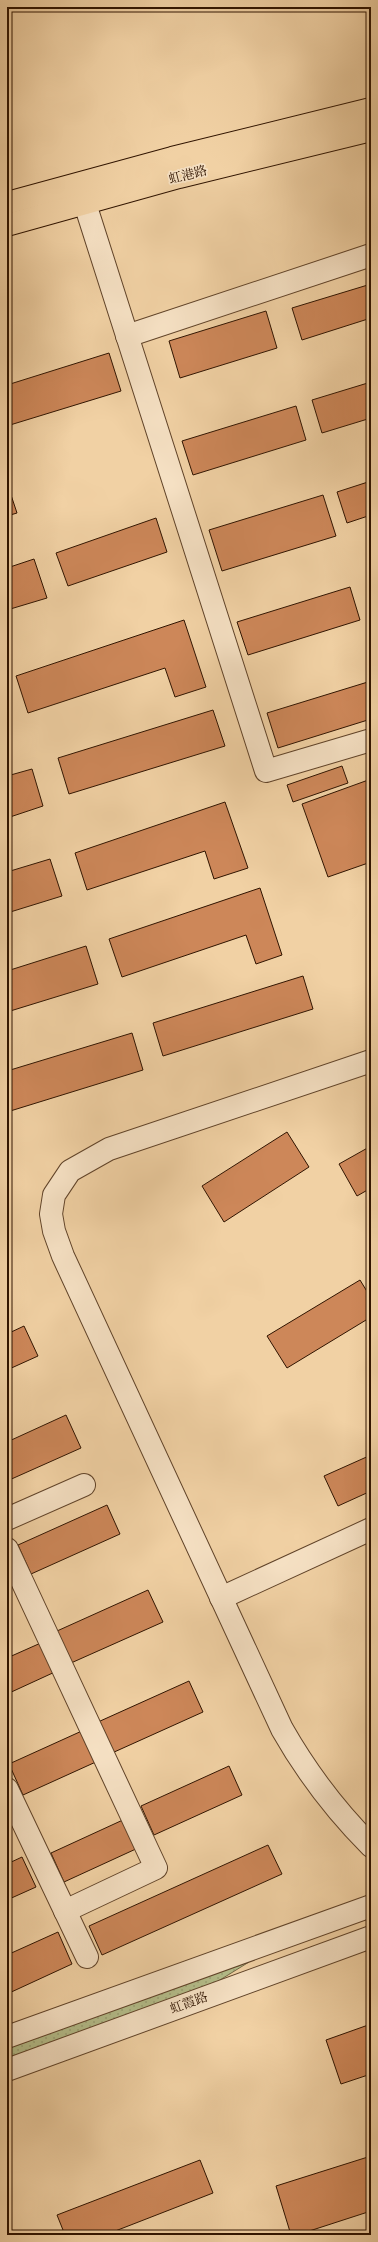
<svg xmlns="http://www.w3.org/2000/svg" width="378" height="2242" viewBox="0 0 378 2242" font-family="'Libre Bodoni','Noto Serif SC',serif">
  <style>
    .grass { fill: url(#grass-dots); stroke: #726845 }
    .building { fill: #cd8759; stroke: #301400 }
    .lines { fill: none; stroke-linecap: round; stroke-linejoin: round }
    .minor-casing { stroke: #604329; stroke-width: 24 }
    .highway-casing { stroke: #301400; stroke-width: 24 }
    .minor { stroke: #f6e1c4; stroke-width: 22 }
    .highway { stroke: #f1d1a4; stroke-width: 22 }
    .labels { text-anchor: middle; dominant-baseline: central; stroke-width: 3.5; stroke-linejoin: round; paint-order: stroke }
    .street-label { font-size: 13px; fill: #301400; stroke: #f6e1c4 }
  </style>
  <defs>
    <pattern id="grass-dots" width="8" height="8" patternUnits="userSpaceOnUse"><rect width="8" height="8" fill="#b4bd8a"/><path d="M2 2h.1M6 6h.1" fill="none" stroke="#9ba275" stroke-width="1.8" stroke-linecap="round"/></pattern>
  </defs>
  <rect width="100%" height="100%" fill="#f1d1a4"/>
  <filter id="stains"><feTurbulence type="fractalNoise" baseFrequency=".005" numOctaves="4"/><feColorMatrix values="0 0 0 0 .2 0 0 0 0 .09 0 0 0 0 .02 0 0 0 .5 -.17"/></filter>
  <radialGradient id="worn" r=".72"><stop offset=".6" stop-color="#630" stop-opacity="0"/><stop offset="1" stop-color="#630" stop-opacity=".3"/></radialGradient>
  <path class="grass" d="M248,1958L249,1962L207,1988L7,2059V2047Z"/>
  <g class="building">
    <path d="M371,284V318L302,340L292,308Z"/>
    <path d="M266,311L277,348L180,378L169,341Z"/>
    <path d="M109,353L121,391L10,425L7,415V385Z"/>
    <path d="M371,382V418L322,433L312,400Z"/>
    <path d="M296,406L306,440L193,475L182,441Z"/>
    <path d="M371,481V515L347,523L337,492Z"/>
    <path d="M7,483L17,513L7,516Z"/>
    <path d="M323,495L336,536L222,571L209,530Z"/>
    <path d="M156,518L167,552L68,586L56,553Z"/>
    <path d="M34,559L47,598L7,610V568Z"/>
    <path d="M371,579V594L367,581Z"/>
    <path d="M350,587L360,620L248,655L237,622Z"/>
    <path d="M184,620L206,687L175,697L165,668L28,713L16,676Z"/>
    <path d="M371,681V719L278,748L267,713Z"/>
    <path d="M213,710L225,746L69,794L58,758Z"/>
    <path d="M342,766L348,783L293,802L287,785Z"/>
    <path d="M32,769L43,806L7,818V776Z"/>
    <path d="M371,779V862L328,877L302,804Z"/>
    <path d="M225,802L248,868L214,879L205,851L87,890L75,853Z"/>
    <path d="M50,859L62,896L7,913V872Z"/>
    <path d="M260,888L282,955L256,964L246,935L122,977L109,939Z"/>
    <path d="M86,946L98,984L7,1012V971Z"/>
    <path d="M303,976L313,1009L163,1056L153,1023Z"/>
    <path d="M132,1033L143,1070L7,1112V1071Z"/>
    <path d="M287,1132L309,1167L224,1222L202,1186Z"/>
    <path d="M371,1146V1188L357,1196L339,1164Z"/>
    <path d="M360,1280L371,1298V1317L287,1368L267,1336Z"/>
    <path d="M24,1326L38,1356L7,1370V1334Z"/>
    <path d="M66,1415L81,1448L7,1481V1442Z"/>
    <path d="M371,1455V1491L338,1506L324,1476Z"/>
    <path d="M107,1505L120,1534L31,1574L18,1545Z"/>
    <path d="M7,1562L17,1584L7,1589Z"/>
    <path d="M148,1590L163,1622L71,1663L57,1631Z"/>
    <path d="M43,1642L57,1671L7,1694V1658Z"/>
    <path d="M189,1681L203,1712L112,1753L98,1722Z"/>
    <path d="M84,1730L98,1761L23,1795L9,1764Z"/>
    <path d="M229,1766L242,1795L154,1835L141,1806Z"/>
    <path d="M125,1819L138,1848L64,1882L51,1853Z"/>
    <path d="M268,1845L282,1874L102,1955L89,1926Z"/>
    <path d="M22,1857L36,1887L7,1900V1864Z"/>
    <path d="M58,1932L72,1964L7,1994V1955Z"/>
    <path d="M371,2024V2074L341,2084L326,2040Z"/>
    <path d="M371,2156V2211L297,2235H291L276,2186Z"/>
    <path d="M200,2160L213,2193L105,2235H65L57,2215Z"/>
  </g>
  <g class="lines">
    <g class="minor-casing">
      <g id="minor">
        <path d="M79,185L266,771L371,740"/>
        <path d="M127,336L371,255"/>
        <path d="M371,1061L109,1149L70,1171L54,1195L51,1214L54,1231L63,1256L282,1729C307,1773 336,1811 371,1846"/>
        <path d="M7,1519L84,1485"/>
        <path d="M7,1549L156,1868L65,1911"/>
        <path d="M221,1598L371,1529"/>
        <path d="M7,1789L87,1957"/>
        <path d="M7,2037L371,1906"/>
        <path d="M7,2070L371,1937"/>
      </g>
    </g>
    <g class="highway-casing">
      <g id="highway">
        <path d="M7,203L172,158L371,109"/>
        <path d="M7,225L179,177L371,130"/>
      </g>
    </g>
    <use href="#minor" class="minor"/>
    <use href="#highway" class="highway"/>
  </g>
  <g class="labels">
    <g class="street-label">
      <text transform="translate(188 175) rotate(-14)">虹港路</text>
      <text transform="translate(189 2003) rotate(-20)">虹霞路</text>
    </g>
  </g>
  <rect width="378" height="2242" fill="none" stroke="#f1d1a4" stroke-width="24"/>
  <rect x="8" y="8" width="362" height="2226" fill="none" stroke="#301400" stroke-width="2"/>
  <rect x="12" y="12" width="354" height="2218" fill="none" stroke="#301400"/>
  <rect width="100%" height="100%" filter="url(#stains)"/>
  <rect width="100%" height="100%" fill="url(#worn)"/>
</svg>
